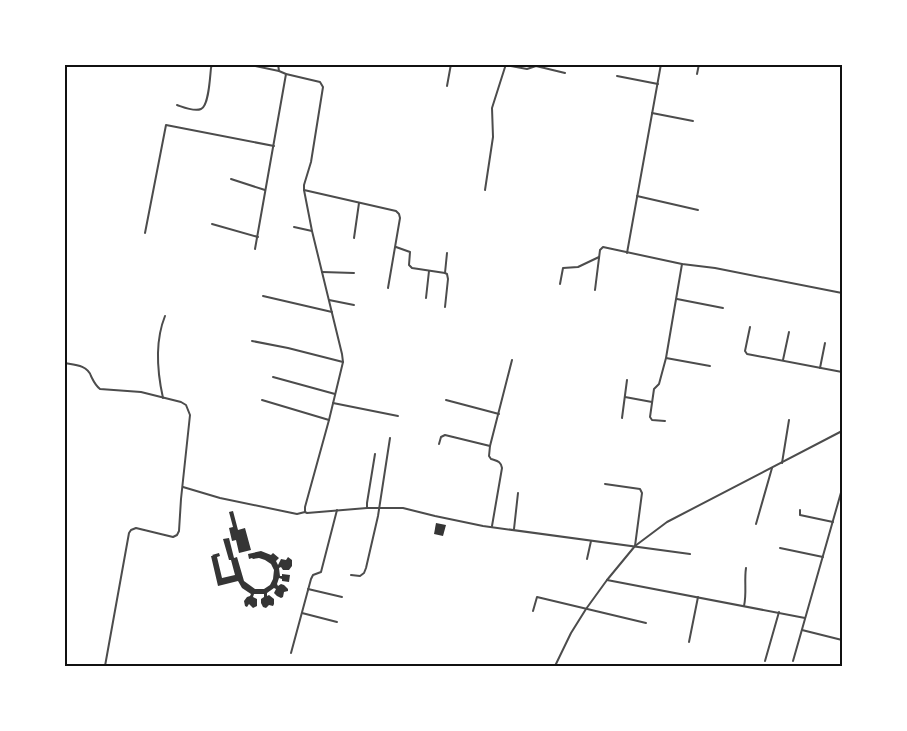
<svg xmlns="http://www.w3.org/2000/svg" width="907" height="731" viewBox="0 0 907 731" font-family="'Varela Round',sans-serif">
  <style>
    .building { fill: #353535 }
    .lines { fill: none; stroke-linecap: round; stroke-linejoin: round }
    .minor { stroke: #4c4c4c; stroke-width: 2 }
    .neatline { fill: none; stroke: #111; stroke-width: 2 }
  </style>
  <rect width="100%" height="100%" fill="#fff"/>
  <g class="building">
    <path d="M233,511L238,530L245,528L251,550L239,553L236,540L232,541L229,528L233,527L229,512Z"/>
    <path d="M436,523L446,525L443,536L434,534Z"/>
    <path d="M229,538L234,558L237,557L244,581L255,589H264L270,585L273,579L274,570L271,564L265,560L259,558L253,559L252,558L249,559L248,554L261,551L271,555L273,553L279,558L276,561L278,565L281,559L286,560L288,557L292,560V566L289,570H283L281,567L279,568L280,576H282V574L290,575L289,582L282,581V579L279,578L277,584L278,586L281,584L284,585L288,589V591L284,592L283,597L281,598L277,596L274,593L276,589L274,588L267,593V596L269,595L274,599V604L273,606L269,605L266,608L263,607L261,603V599L264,597V594H254L253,597L257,599V606L253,608L249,604L247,607L245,606L244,601L247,597L250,596L251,594L242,588L238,581L218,586L211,556H213L212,555L219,553L220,556L217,557L222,578L235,575L231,560H229L223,539Z"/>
  </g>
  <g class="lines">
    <g class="minor">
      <path d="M246,64L279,71L286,74L320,82L323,87L311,162L304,185V190L312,231L342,354L343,362L329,420L305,507V512"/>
      <path d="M278,64L279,71"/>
      <path d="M505,65L527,69L536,66L565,73"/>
      <path d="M697,74L699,64"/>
      <path d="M617,76L658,84"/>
      <path d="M447,86L451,64"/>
      <path d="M177,105C183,107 194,112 201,109C209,106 210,76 211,68L212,64"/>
      <path d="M652,113L693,121"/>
      <path d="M231,179L265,190"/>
      <path d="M304,190L396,211L399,214L400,218L388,288"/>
      <path d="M485,190L493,137L492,108L506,64"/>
      <path d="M637,196L698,210"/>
      <path d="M212,224L258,237"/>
      <path d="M294,227L312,231"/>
      <path d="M145,233L166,125L274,146"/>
      <path d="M354,238L359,203"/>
      <path d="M396,247L410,252L409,265L412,268L445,273"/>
      <path d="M255,249L286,74"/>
      <path d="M627,253L661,64"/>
      <path d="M322,272L354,273"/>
      <path d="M560,284L563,268L578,267L599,257"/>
      <path d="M595,290L600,250L603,247L682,264L715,268L842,293"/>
      <path d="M263,296L332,312"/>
      <path d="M426,298L429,271"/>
      <path d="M677,299L723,308"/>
      <path d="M329,300L354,305"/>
      <path d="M445,307L448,279L447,274L445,273L447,253"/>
      <path d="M750,327L745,351L747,354L842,372"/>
      <path d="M252,341L288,348L343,362"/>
      <path d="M666,358L710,366"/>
      <path d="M783,360L789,332"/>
      <path d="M64,363C75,365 87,365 91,376C94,382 95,385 100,389L141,392L181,402L186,405L190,415L181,499L179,531L177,535L173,537L136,528L131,530L129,533L105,666"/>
      <path d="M820,368L825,343"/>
      <path d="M273,377L335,394"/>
      <path d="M625,397L652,402"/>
      <path d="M163,398C157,371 155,341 165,316"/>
      <path d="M262,400L329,420"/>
      <path d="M446,400L499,414"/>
      <path d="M333,403L398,416"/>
      <path d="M622,418L627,380"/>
      <path d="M665,421L652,420L650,417L654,389L659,384L666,358L682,264"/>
      <path d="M439,444L441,437L445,435L490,446"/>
      <path d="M782,463L789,420"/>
      <path d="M605,484L640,489L642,493L635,546"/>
      <path d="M183,487L220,498L297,514L305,512L307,513L367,508H403L435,516L483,526L690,554"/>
      <path d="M367,508V503L375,454"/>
      <path d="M800,510V515L833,522"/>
      <path d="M756,524L772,468"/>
      <path d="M492,526L502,468C501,461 497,461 491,459L489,456L490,446L512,360"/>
      <path d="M514,529L518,493"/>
      <path d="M780,548L823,557"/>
      <path d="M587,559L591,541"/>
      <path d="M351,575L360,576L364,573L366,568L378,516L390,438"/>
      <path d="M607,580L805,618"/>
      <path d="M308,589L342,597"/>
      <path d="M744,606C747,593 744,581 746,568"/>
      <path d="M533,611L537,597L646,623"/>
      <path d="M302,613L337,622"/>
      <path d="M802,630L842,640"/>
      <path d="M689,642L698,597"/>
      <path d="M291,653L311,579L313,575L321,572L337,510"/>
      <path d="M765,661L779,612"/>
      <path d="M793,661L842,489"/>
      <path d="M337,666H340"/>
      <path d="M506,666H509"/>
      <path d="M555,666L571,633L586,609L607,580L635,546L667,522L842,431"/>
    </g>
  </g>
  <rect width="907" height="731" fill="none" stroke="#ffffff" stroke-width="132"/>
  <rect x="66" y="66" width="775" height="599" class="neatline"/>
</svg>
